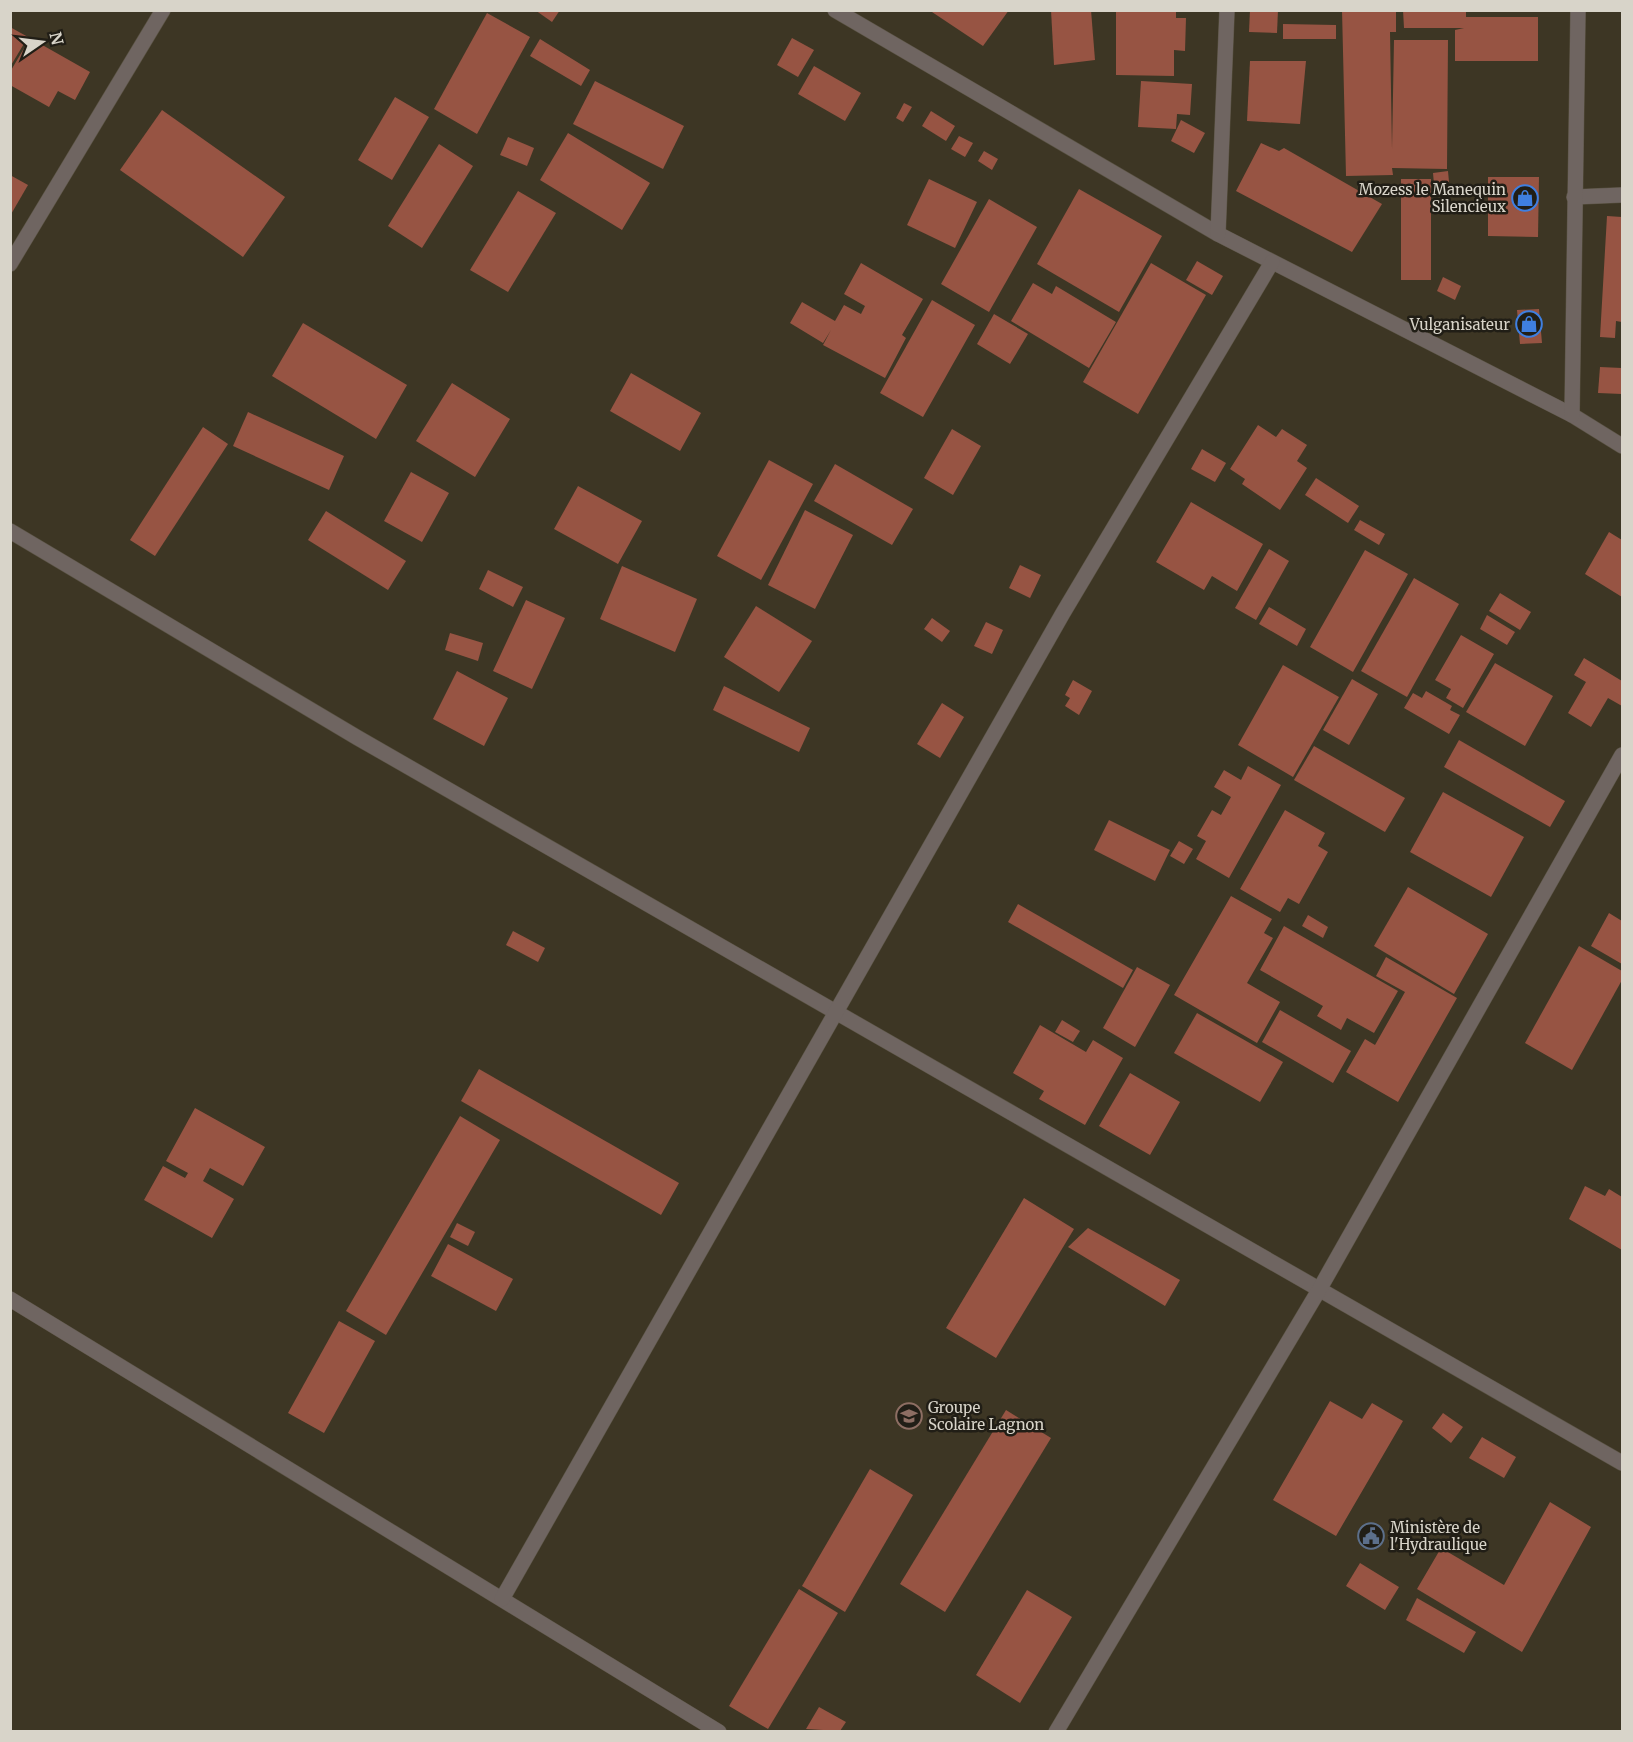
<svg xmlns="http://www.w3.org/2000/svg" width="1633" height="1742" viewBox="0 0 1633 1742" font-family="Merriweather,serif">
  <style>
    .building { fill: #975443 }
    .lines { fill: none; stroke-linecap: round; stroke-linejoin: round }
    .minor-casing { stroke: #595242; stroke-width: 16 }
    .minor { stroke: #6f6561; stroke-width: 15 }
    .labels { text-anchor: middle; dominant-baseline: central; stroke-width: 5; stroke-linejoin: round; paint-order: stroke }
    .poi-label { font-size: 15px; fill: #d8d4c9; stroke: #211e16; text-anchor: end }
  </style>
  <rect width="100%" height="100%" fill="#3d3624"/>
  <g class="building">
    <path d="M535,10H560L552,22Z"/>
    <path d="M929,10H1009L983,46Z"/>
    <path d="M1051,10H1091L1095,60L1054,65Z"/>
    <path d="M1116,10H1176V18H1186L1185,51L1174,50V76L1116,75Z"/>
    <path d="M1250,10H1278L1277,33L1249,32Z"/>
    <path d="M1342,10H1396V32H1390L1392,149L1394,40H1448L1447,169L1392,168L1393,175L1346,176Z"/>
    <path d="M1403,10H1466V17H1538V61H1455V30L1464,28H1404Z"/>
    <path d="M487,13L530,37L477,134L434,109Z"/>
    <path d="M1283,24L1336,25V39H1283Z"/>
    <path d="M10,27L28,37L10,67Z"/>
    <path d="M30,38L90,72L75,100L58,91L49,107L10,85V72Z"/>
    <path d="M792,38L814,50L798,77L777,65Z"/>
    <path d="M540,39L590,70L581,86L530,56Z"/>
    <path d="M1250,61H1306L1300,124L1247,121Z"/>
    <path d="M814,66L861,93L845,121L798,94Z"/>
    <path d="M595,81L684,126L663,169L573,124Z"/>
    <path d="M1141,81L1192,84L1190,115L1177,114L1176,129L1138,127Z"/>
    <path d="M395,97L429,117L392,180L358,160Z"/>
    <path d="M904,103L912,107L903,122L896,118Z"/>
    <path d="M162,110L285,197L243,257L120,170Z"/>
    <path d="M931,111L955,126L946,141L922,126Z"/>
    <path d="M1181,120L1205,133L1194,153L1171,141Z"/>
    <path d="M568,133L650,183L622,230L540,180Z"/>
    <path d="M959,136L973,143L965,157L951,149Z"/>
    <path d="M508,137L534,148L527,166L500,155Z"/>
    <path d="M1261,143L1279,151L1284,148L1382,204L1352,252L1236,191Z"/>
    <path d="M439,144L473,166L422,248L388,226Z"/>
    <path d="M984,151L998,159L992,170L978,161Z"/>
    <path d="M1448,171L1449,182L1434,184L1433,173Z"/>
    <path d="M10,175L28,185L10,216Z"/>
    <path d="M1488,177H1539L1538,237L1488,236Z"/>
    <path d="M929,179L977,202L955,248L907,225Z"/>
    <rect x="1401" y="179" width="30" height="101"/>
    <path d="M1079,189L1162,236L1119,312L1037,264Z"/>
    <path d="M518,191L556,213L508,292L470,270Z"/>
    <path d="M989,199L1037,227L989,312L941,284Z"/>
    <path d="M1607,216L1622,217V322L1616,321L1615,338L1600,337Z"/>
    <path d="M1197,261L1223,276L1212,295L1186,280Z"/>
    <path d="M861,263L923,299L902,335L906,338L885,378L823,345L831,330L823,343L790,323L802,302L835,321L844,305L861,314L865,306L844,294Z"/>
    <path d="M1151,263L1206,295L1138,414L1083,382Z"/>
    <path d="M1443,277L1461,286L1455,300L1437,291Z"/>
    <path d="M1033,283L1052,294L1056,286L1116,322L1089,368L1011,321Z"/>
    <path d="M932,300L975,325L923,417L880,393Z"/>
    <path d="M1539,309L1542,343L1520,344L1517,310Z"/>
    <path d="M994,314L1028,334L1010,364L977,344Z"/>
    <path d="M303,323L407,385L376,439L272,376Z"/>
    <path d="M1600,367L1622,368V394L1598,393Z"/>
    <path d="M631,373L701,413L680,451L610,411Z"/>
    <path d="M452,383L510,419L475,477L416,441Z"/>
    <path d="M248,412L344,456L329,490L233,446Z"/>
    <path d="M1258,425L1276,437L1282,429L1307,445L1297,461L1307,468L1280,510L1242,484L1245,479L1230,469Z"/>
    <path d="M203,427L228,444L155,556L130,540Z"/>
    <path d="M952,429L981,446L953,495L924,478Z"/>
    <path d="M1202,449L1226,463L1215,482L1191,469Z"/>
    <path d="M769,460L813,484L761,580L717,556Z"/>
    <path d="M835,464L913,509L892,545L814,501Z"/>
    <path d="M411,472L449,493L422,542L384,521Z"/>
    <path d="M1316,478L1359,506L1348,523L1305,495Z"/>
    <path d="M578,486L642,521L618,564L554,529Z"/>
    <path d="M1191,502L1263,544L1237,591L1212,576L1204,590L1156,562Z"/>
    <path d="M805,510L853,535L815,609L768,585Z"/>
    <path d="M326,511L406,561L388,590L308,540Z"/>
    <path d="M1360,520L1385,534L1379,545L1354,530Z"/>
    <path d="M1609,532L1622,540V597L1585,574Z"/>
    <path d="M1269,549L1289,561L1256,620L1235,608Z"/>
    <path d="M1365,550L1408,574L1353,672L1310,647Z"/>
    <path d="M1020,565L1041,575L1030,598L1009,588Z"/>
    <path d="M622,566L697,599L675,652L600,619Z"/>
    <path d="M488,570L523,587L513,607L479,589Z"/>
    <path d="M1414,578L1459,604L1407,697L1361,671Z"/>
    <path d="M1500,593L1531,612L1520,630L1489,611Z"/>
    <path d="M526,600L565,618L532,689L493,671Z"/>
    <path d="M756,606L812,641L779,692L724,657Z"/>
    <path d="M1269,607L1306,629L1297,646L1259,624Z"/>
    <path d="M1487,615L1515,632L1507,645L1480,629Z"/>
    <path d="M932,618L950,631L942,642L924,629Z"/>
    <path d="M986,622L1003,630L992,654L974,646Z"/>
    <path d="M450,633L483,643L478,661L445,650Z"/>
    <path d="M1461,635L1494,654L1463,708L1446,698L1451,689L1435,680Z"/>
    <path d="M1584,658L1622,681V706L1608,698L1591,727L1568,713L1586,682L1574,675Z"/>
    <path d="M1495,663L1553,696L1525,746L1466,712Z"/>
    <path d="M1283,665L1339,697L1293,777L1238,745Z"/>
    <path d="M457,671L508,698L484,746L433,719Z"/>
    <path d="M1352,679L1378,694L1349,745L1323,730Z"/>
    <path d="M1073,680L1092,691L1079,715L1065,706L1070,698L1065,695Z"/>
    <path d="M724,686L810,728L799,752L713,710Z"/>
    <path d="M1426,691L1452,706L1450,710L1460,715L1449,734L1404,708L1413,693L1422,698Z"/>
    <path d="M942,703L964,717L940,758L917,744Z"/>
    <path d="M1459,740L1565,801L1550,827L1444,767Z"/>
    <path d="M1314,746L1405,798L1385,832L1294,780Z"/>
    <path d="M1248,766L1281,785L1229,878L1196,859L1206,841L1197,836L1212,810L1221,815L1231,797L1214,787L1224,770L1241,780Z"/>
    <path d="M1443,792L1524,837L1491,897L1410,852Z"/>
    <path d="M1285,810L1325,833L1318,846L1328,852L1299,904L1288,898L1280,912L1240,889Z"/>
    <path d="M1109,820L1170,850L1155,881L1094,850Z"/>
    <path d="M1179,841L1193,849L1184,864L1170,856Z"/>
    <path d="M1408,887L1488,934L1454,994L1374,946Z"/>
    <path d="M1231,896L1272,919L1264,933L1273,938L1247,983L1280,1002L1257,1043L1174,995Z"/>
    <path d="M1018,904L1133,970L1123,988L1008,922Z"/>
    <path d="M1609,913L1622,921V964L1591,946Z"/>
    <path d="M1308,915L1328,927L1323,938L1302,926Z"/>
    <path d="M1284,926L1398,991L1374,1033L1347,1018L1341,1030L1317,1016L1323,1006L1260,970Z"/>
    <path d="M513,931L545,948L538,962L506,945Z"/>
    <path d="M1579,946L1622,971V980L1572,1070L1525,1043Z"/>
    <path d="M1386,957L1457,998L1398,1102L1346,1072L1365,1039L1375,1045L1405,992L1376,976Z"/>
    <path d="M1137,967L1170,985L1135,1047L1103,1028Z"/>
    <path d="M1280,1010L1351,1051L1333,1083L1262,1042Z"/>
    <path d="M1197,1013L1283,1062L1260,1102L1174,1053Z"/>
    <path d="M1062,1020L1080,1031L1073,1042L1055,1032Z"/>
    <path d="M1040,1025L1086,1052L1093,1040L1123,1058L1085,1125L1039,1099L1044,1091L1013,1073Z"/>
    <path d="M479,1069L679,1183L661,1215L461,1101Z"/>
    <path d="M1130,1073L1180,1102L1150,1155L1099,1126Z"/>
    <path d="M195,1108L265,1147L243,1186L210,1168L203,1181L234,1199L212,1238L144,1200L163,1166L185,1178L188,1173L166,1161Z"/>
    <path d="M460,1116L500,1140L386,1335L346,1311Z"/>
    <path d="M1585,1186L1605,1196L1609,1189L1622,1197V1250L1569,1219Z"/>
    <path d="M1024,1198L1074,1229L996,1358L946,1328Z"/>
    <path d="M457,1223L475,1232L468,1246L450,1237Z"/>
    <path d="M1088,1228L1180,1280L1165,1306L1068,1247Z"/>
    <path d="M448,1244L513,1279L496,1311L431,1276Z"/>
    <path d="M339,1321L375,1341L324,1433L288,1413Z"/>
    <path d="M1330,1401L1362,1419L1372,1403L1403,1421L1336,1536L1273,1500Z"/>
    <path d="M1006,1410L1051,1438L945,1612L900,1584Z"/>
    <path d="M1443,1413L1463,1427L1451,1443L1432,1428Z"/>
    <path d="M1482,1437L1516,1457L1504,1478L1469,1458Z"/>
    <path d="M870,1469L913,1495L845,1612L802,1586Z"/>
    <path d="M1550,1502L1591,1527L1522,1652L1417,1589L1441,1548L1504,1585Z"/>
    <path d="M1360,1563L1399,1587L1385,1610L1346,1586Z"/>
    <path d="M799,1589L838,1613L768,1729L729,1706Z"/>
    <path d="M1027,1590L1072,1617L1020,1703L976,1675Z"/>
    <path d="M1417,1598L1476,1632L1464,1653L1406,1620Z"/>
    <path d="M819,1707L846,1722L840,1731L806,1729Z"/>
  </g>
  <g class="lines">
    <g class="minor-casing">
      <g id="minor">
        <path d="M835,10L1218,234L1572,415L1622,446"/>
        <path d="M1574,197L1622,195"/>
        <path d="M1218,234L1227,10"/>
        <path d="M10,264L163,10"/>
        <path d="M1572,415L1578,10"/>
        <path d="M10,531L358,738L1622,1463"/>
        <path d="M10,1299L719,1732"/>
        <path d="M502,1599L1063,613L1272,262"/>
        <path d="M1056,1732L1319,1290L1622,755"/>
      </g>
    </g>
    <use href="#minor" class="minor"/>
  </g>
  <defs>
    <g id="shop-ring" transform="scale(1.35)"><circle r="9.5" fill="#211e16" stroke="#3f7fe0" stroke-width="1.5"/><path d="M-5-2.5h2.3a2.7 3.5 0 0 1 5.4 0H5L5.5 6h-11ZM-1.5-2.5h3a1.5 2.3 0 0 0-3 0Z" fill="#3f7fe0"/></g>
    <g id="school-ring" transform="scale(1.35)"><circle r="9.5" fill="#211e16" stroke="#8d6e63" stroke-width="1.5"/><path d="M0-5L7-2L0 1L-7-2ZM-4 1L0 2.5L4 1V4Q0 6-4 4Z" fill="#8d6e63"/></g>
    <g id="civic-ring" transform="scale(1.35)"><circle r="9.5" fill="#211e16" stroke="#5c6f8a" stroke-width="1.5"/><path d="M-.6-6.5H3V-4.5H.6V-3L4-1V1h2V6H-6V1h2V-1L-.6-3ZM-1.2 2.5V6h2.4V2.5Z" fill="#5c6f8a"/></g>
  </defs>
  <g fill-rule="evenodd">
    <use href="#shop-ring" x="1525" y="198"/>
    <use href="#shop-ring" x="1529" y="324"/>
    <use href="#school-ring" x="909" y="1416"/>
    <use href="#civic-ring" x="1371" y="1536"/>
  </g>
  <g class="labels">
    <g class="poi-label">
      <text x="1506" y="189">Mozess le Manequin<tspan x="1506" dy="17">Silencieux</tspan></text>
      <text x="1510" y="324">Vulganisateur</text>
      <text x="928" y="1407" text-anchor="start">Groupe<tspan x="928" dy="17">Scolaire Lagnon</tspan></text>
      <text x="1390" y="1527" text-anchor="start">Ministère de<tspan x="1390" dy="17">l'Hydraulique</tspan></text>
    </g>
  </g>
  <rect width="1633" height="1742" fill="none" stroke="#d8d4c9" stroke-width="24"/>
  <g transform="translate(42 42) rotate(76)" stroke="#211e16" stroke-width="4.5" paint-order="stroke">
  <path d="M0-4.5L10 22L0 15L-10 22Z" fill="#d8d4c9"/>
  <text y="-9" font-size="16" font-weight="bold" text-anchor="middle" fill="#d8d4c9">N</text>
  </g>
</svg>
